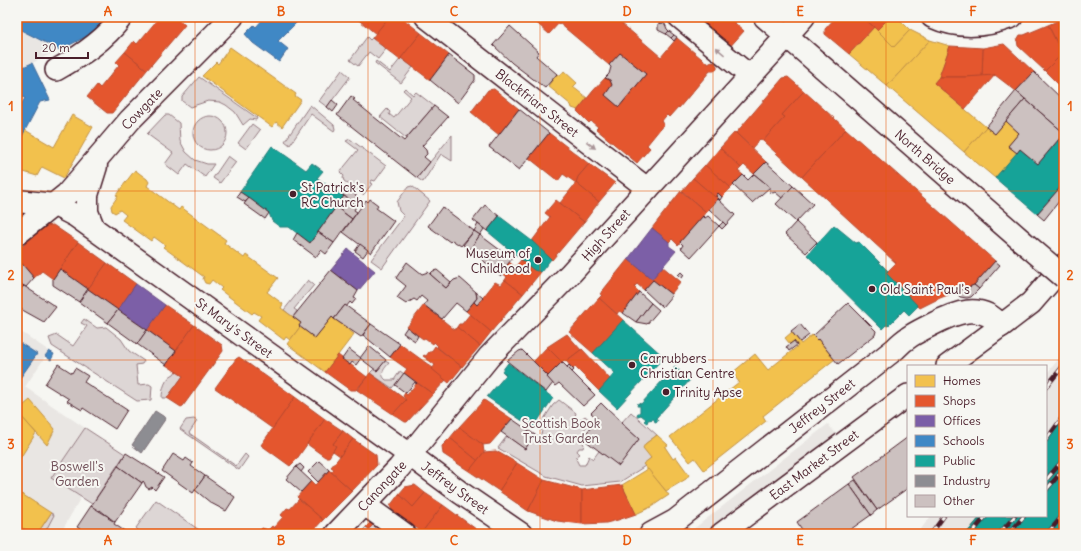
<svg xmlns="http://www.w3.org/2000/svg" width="1081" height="551" viewBox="0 0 1081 551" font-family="Delius,sans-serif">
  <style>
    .built { fill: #e9e6e3 }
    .green { fill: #ddd6d5; stroke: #947a80 }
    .homes { fill: #f2c14e; stroke: #c09044 }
    .shops { fill: #e4572e; stroke: #b6462d }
    .offices { fill: #7b5ea7; stroke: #6c4b82 }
    .schools { fill: #3f88c5; stroke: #426897 }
    .public { fill: #17a398; stroke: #267b77 }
    .industry { fill: #8d8d92; stroke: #796c73 }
    .building { fill: #ccc1c0; stroke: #4a1f2b }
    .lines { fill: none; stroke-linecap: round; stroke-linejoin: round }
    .street-casing { stroke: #4a1f2b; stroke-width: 24 }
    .secondary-casing { stroke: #4a1f2b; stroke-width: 25 }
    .primary-casing { stroke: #4a1f2b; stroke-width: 25 }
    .street { stroke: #f6f6f2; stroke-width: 21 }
    .secondary { stroke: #f6f6f2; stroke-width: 22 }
    .primary { stroke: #f6f6f2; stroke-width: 22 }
    .rail-casing { stroke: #4a1f2b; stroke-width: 4.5 }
    .rail { stroke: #f6f6f2; stroke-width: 3; stroke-dasharray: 9; stroke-linecap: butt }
    .primary-bridge-casing { stroke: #4a1f2b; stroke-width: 25; stroke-linecap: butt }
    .primary-bridge { stroke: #f6f6f2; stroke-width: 22 }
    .oneway { fill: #a99598 }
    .grid { fill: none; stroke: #e8590c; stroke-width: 1; stroke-opacity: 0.55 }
    .poi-dot { fill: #4a1f2b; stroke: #f6f6f2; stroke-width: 1.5 }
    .labels { text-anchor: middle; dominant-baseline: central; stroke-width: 4; stroke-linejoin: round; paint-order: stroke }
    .street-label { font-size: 13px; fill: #4a1f2b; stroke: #f6f6f2 }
    .poi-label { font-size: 13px; fill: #4a1f2b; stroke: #f6f6f2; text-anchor: start }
    .park-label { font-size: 13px; fill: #6f4d56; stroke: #f6f6f2 }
    .neatline { fill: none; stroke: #e8590c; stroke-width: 1.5 }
    .grid-label { font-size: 13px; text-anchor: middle; font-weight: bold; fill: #e8590c }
  </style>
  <rect width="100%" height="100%" fill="#f6f6f2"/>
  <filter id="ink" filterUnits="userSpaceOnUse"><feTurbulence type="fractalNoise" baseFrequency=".025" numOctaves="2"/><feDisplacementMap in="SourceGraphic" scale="8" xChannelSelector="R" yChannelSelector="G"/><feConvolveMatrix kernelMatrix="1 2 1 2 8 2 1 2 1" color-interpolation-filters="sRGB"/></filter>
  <g filter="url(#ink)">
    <g class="built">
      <path d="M17,17H111L102,25L80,40L32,63L50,100L40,102L17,145Z"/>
      <path d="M17,329L49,351L25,387L85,428L51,478L81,497L63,529L71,534H17Z"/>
      <path d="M1064,353V534H917L931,516H1046V374Z"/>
      <path d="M828,424L836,434L703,534H687Z"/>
    </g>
    <g class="green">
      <path d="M367,37L370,40L372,38L386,49L378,59L369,52L358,66L350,60Z"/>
      <path d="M401,58L413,67L401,83L375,63L376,61L390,72Z"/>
      <path d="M342,70L350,77L327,107L319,101Z"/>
      <path d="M199,77L257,118L256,120L250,119L243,125L235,112L226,105L220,102L208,101L190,107L182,101V97Z"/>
      <path d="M405,88L413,95L416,92L434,106L406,138L380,117L387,109L390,112L389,114L394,118L411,97L403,90Z"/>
      <path d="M310,105L334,125L335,129L334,131L311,114L290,145L285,141Z"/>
      <path d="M165,115H169L179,123L180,141L186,152L195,160L207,164H214L205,177L187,164L179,175L165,164L173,153L147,134Z"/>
      <circle cx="210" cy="133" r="17"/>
      <path d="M252,124L260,130L246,149L238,143Z"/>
      <path d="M452,135V161L441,154L423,182L417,178Z"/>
      <path d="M350,139L386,166L375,181L372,180L370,183L372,184L363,195L344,181L343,178L344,176L340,172L358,150L346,141Z"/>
      <path d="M228,156L236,162L220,183L213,178Z"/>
      <path d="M412,186L430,201L382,268L371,260L404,216L399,211L397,202L408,187Z"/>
      <path d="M308,280L314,285L294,309L297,311L293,317L284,310Z"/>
      <path d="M84,319L97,328L106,327L121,339L129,351L144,361L142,364L136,365L138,385L149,384L152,386L151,400L137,401L52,346L49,338L57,335L73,346L87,326L81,323Z"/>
      <path d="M385,361L389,363C384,369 379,374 386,380H394L400,371L404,374L392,388L370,373L374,369L377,371Z"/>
      <path d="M176,371L183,376L167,398H162C162,389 165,378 174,374Z"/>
      <path d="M559,400L576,413L575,416L576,420H580L585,416L591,421L578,438L584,444L583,448H579L577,451L580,454L577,456L576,459L579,465H585L589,456L593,459L599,451L619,465L639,439L621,423L631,412L657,435L645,444L651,458L644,464L645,466L620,482L582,486L546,476L498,448L507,436L525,449L535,435L539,436L541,434L542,431L538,428L553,405Z"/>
      <path d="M194,419L197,421L189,433L236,466L245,454L248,457L239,470L180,429L186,420Z"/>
      <path d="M85,428L125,454L92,504L51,478Z"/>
      <path d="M156,500L202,532V534H136L139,531L136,528Z"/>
      <path d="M51,513L54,515L44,534H37Z"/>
      <path d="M373,525L385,534H363L361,532L366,527L369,529Z"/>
    </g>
    <g class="homes">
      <path d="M890,17H897L910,30L894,47L877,30Z"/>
      <path d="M874,27L894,47L910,30L930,40L887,86L849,54Z"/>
      <path d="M930,40L950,46L939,77L934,83L986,127L964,152L887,86Z"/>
      <path d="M230,47L296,94L295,96L301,100L282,127L276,122L272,127L202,76L216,62L218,64Z"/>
      <path d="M564,71L577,83L573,87L587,98L578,110L572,108L571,105L548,86L557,74L560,76Z"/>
      <path d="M72,115L93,127L64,178L42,167L37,176L17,170V145L25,130L54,147Z"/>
      <path d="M1006,121L1019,133L1008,146L1017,153L995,178L964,152L986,127L995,134Z"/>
      <path d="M135,170L147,179L149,182L147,186L179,210L181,207L226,240L224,243L244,258L246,255L278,278L267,292L283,304L281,308L301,323L299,326L300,327L290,340L286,337L284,340L258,320L261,316L254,312L252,314L220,290L222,288L212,280L209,284L205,283L203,279L204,277L163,247L165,245L154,237L151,241L122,220L126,215L120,210L115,213L112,211L111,206L118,196L116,195Z"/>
      <path d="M332,317L354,334L325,372L287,344L300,327L315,338Z"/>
      <path d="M792,332L801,344L812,335L817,340L818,339L835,359L763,416L766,421L704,470L695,458L690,462L670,437L739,382L732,373L755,354L768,370L798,346L794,341L790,344L785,338Z"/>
      <path d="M30,400L55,429L47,445L20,415L21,414L18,410Z"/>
      <path d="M17,409L21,414L20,415L36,433L17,463Z"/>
      <path d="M657,435L668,445L665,447L673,459L676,457L689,475L686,479L666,491L643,464L651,458L643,448L645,444Z"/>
      <path d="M648,469L669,495L651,507L636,514L622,485Z"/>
      <path d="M17,491L51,513L37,534H33L23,528L20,533L17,531Z"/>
    </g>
    <g class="shops">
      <path d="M156,17H175L185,25L147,70L125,52L134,41L137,44L158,19Z"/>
      <path d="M355,17H389L376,34Z"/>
      <path d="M389,17H401L421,33L400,60L372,38Z"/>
      <path d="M530,17H614L661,57L677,38L708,64L712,62L715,63L717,66V69L714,71H710L679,108L678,107L669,117L667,115L665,117L661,122L664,124L647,145L650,148L637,163L596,129L598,127L591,121L589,123L577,111L593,91L605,78L610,80L612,85L605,95L619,107L646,74L620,53L609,65L559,23L549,34Z"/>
      <path d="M688,17H705L698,25Z"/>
      <path d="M705,17H728L744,31L727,50L698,25Z"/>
      <path d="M836,17H863L874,27L849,54L825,34V29Z"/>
      <path d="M863,17H890L877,30Z"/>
      <path d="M1064,18V49L1061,51L1048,25Z"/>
      <path d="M1048,25L1061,51V55L1045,71L1018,46L1017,40L1020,35H1024Z"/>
      <path d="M421,33L449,55L430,80L401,58Z"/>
      <path d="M1004,44L1034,72L1016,91L995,75L982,77L983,48Z"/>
      <path d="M950,46L983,48L982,77H939Z"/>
      <path d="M125,52L147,70L112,113H107L87,97L97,85L100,88L119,65L116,62Z"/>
      <path d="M1061,55L1064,58V90L1045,71Z"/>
      <path d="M995,75L965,109L934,83L939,77H965Z"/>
      <path d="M788,77L804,91L782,115L785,117L763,141L760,139L752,148L736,133L783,78Z"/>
      <path d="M494,89L519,109L499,135L471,112L488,90Z"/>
      <path d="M804,91L846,129L802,177L763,141L785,117L782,115Z"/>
      <path d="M846,129L995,261L974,285L940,298L920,308L886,273L896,263L802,177Z"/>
      <path d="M735,132L766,162L754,174L744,165L741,168L720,148Z"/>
      <path d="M549,133L589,164L578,177L576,183L563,174L558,181L529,158Z"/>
      <path d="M720,148L741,168L738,171L743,175L731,188L705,166Z"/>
      <path d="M589,164L615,183L599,202L576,183L578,177Z"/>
      <path d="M705,165L731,188L722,197L718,193L715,197L693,178Z"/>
      <path d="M693,178L715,197L716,196L718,199L706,212L682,191Z"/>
      <path d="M576,183L599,202L584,222L560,203Z"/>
      <path d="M681,191L706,212L678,245L672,239L669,242L652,228Z"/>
      <path d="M556,200L584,222L552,260L532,241L550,217L545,213Z"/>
      <path d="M53,225L78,242L53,279L42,271L34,278L17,258V251L45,226Z"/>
      <path d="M78,242L107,263L88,289L60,269Z"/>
      <path d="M628,259L653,280L644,290L637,284L634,287L639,292L623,313L619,311L617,314L599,298L602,295L600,294Z"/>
      <path d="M521,260L534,270L541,272L523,294L505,280L507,277L501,272L509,262L515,267Z"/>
      <path d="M107,263L136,284L118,310L88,289Z"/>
      <path d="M662,266L681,282L671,294L652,279Z"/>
      <path d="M505,280L523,294L491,332L466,311L474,302L477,305L495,282L501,285Z"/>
      <path d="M17,282L24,286L17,292Z"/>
      <path d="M599,298L623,320L593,353L569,332Z"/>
      <path d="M165,305L194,325L176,351L147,330Z"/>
      <path d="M424,305L455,330L457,327L480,346L462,367L437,347L438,346L434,342L433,344L425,338L423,339L407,327Z"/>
      <path d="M470,314L491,332L480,346L457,327L459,324H462Z"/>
      <path d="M194,325L222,345L223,351L183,406L181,407L167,398L183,376L166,365Z"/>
      <path d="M567,334L581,350L566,361L564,360L562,362L547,347Z"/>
      <path d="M400,344L433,368L446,380L433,394L404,373L407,369L390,357Z"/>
      <path d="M435,346L462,367L449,383L432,369L435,365L423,356L424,355L426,356L429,352H431Z"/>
      <path d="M547,347L562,362L548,376L534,363V361Z"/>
      <path d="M582,349L610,379L599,391L575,367L573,369L566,361Z"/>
      <path d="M338,355L367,377L356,390H350L325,372Z"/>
      <path d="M239,357L295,397L273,429L215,388L236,359Z"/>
      <path d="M370,373L406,400L393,414L357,390Z"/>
      <path d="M417,383L433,394L407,422H405L393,414L406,400L403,396L405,393L407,395Z"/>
      <path d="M295,397L325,419L296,460L290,466L261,445Z"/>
      <path d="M484,400L512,419L490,444L483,445L459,427Z"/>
      <path d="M325,419L343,431L333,444L336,446L329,457H325L307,444Z"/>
      <path d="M1064,420V534H966L981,516H1046V441Z"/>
      <path d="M459,427L483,445L484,452L478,461L450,438Z"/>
      <path d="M343,431L353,439L340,456L333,451L336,446L333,444Z"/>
      <path d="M450,438L478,461L469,471L443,454L442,446Z"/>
      <path d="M353,439L376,455L377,465L352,491L331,472L334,469L331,467L337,460Z"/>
      <path d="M496,451L517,463L499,491L469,471L484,452Z"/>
      <path d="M517,463L544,480L528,511L499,491Z"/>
      <path d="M329,470L352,491L323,520L297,497L311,481L315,485Z"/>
      <path d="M544,480L582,490V524L557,521L528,511Z"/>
      <path d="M415,485L425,493L413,507L399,494L405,487Z"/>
      <path d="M622,485L636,514L618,520L606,523L582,524V490Z"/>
      <path d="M425,493L443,505L422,532L392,510L390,506L399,494L413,507Z"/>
      <path d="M299,499L323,520L310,534H282L274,527L283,517L281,515L287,508L290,509Z"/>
      <path d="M443,505L480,532L478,534H425L422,532Z"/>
      <path d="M370,523L373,525L369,529L366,527Z"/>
      <path d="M272,526L282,534H259V532L262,528L268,530Z"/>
    </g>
    <g class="offices">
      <path d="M652,228L669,242V246L676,251L652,279L628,259Z"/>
      <path d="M348,249L375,271L358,291L331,270Z"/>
      <path d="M136,284L165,305L147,330L118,310Z"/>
    </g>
    <g class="schools">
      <path d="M17,17H111L87,36L60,50L17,28Z"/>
      <path d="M265,17H302L278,41L288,49L279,62L253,43L245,34L254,25L256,27Z"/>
      <path d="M32,63L50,100L40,102L20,140L17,138V112L25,98L20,96L17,98V70Z"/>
      <path d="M17,341L37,354L18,381L17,380Z"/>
      <path d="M49,351L54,354L51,360L45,356Z"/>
    </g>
    <g class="public">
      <path d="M1064,134V183L1037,214L995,178L1020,149L1038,164Z"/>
      <path d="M272,146L306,170L312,163L323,171L317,178L344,196L310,243L289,227H280L272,221L269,213L240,192Z"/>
      <path d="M499,216L532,241L551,259L541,272L534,270L487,231Z"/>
      <path d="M834,225L856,243L859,242L888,271L886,273L918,306L909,315L904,310L888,326L886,325L882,329L807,255Z"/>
      <path d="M623,320L664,357L617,408L599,391L615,373L593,353Z"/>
      <path d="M508,363L553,398L533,428L487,397L506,375L502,371Z"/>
      <path d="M675,367L690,380L656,418L658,421L655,422L654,419L648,420L647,423L644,421L646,419L641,415L638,416L637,414L640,412V406H637L638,403L641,404Z"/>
      <path d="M1064,420V534H966L981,516H1046V441Z"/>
    </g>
    <path class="industry" d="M155,411L166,418L142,453L132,445Z"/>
    <g class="building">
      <path d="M662,23L665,24L667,29L669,31L666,34L658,30V24Z"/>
      <path d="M510,26L539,52L536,56L557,74L545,88L512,63L493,45Z"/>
      <path d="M669,31L674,35L671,38L666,34Z"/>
      <path d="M674,35L677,37L674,41L671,38Z"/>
      <path d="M1064,49V58L1061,55V51Z"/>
      <path d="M620,53L646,74L619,107L605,95L612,85L610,80L605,78L609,74L611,67L609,65Z"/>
      <path d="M449,55L475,75V80L458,103L430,80Z"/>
      <path d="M1034,72L1064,101V133L1016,91Z"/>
      <path d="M1016,91L1025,99L995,134L986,127Z"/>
      <path d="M351,96L355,99L353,100L404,141L434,106L448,117L422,146L426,150L427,154L424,157L430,162L417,178L337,115Z"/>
      <path d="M1025,99L1064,133L1038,164L1020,149L1017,153L1008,146L1019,133L1006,121Z"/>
      <path d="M332,100L338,105L333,112L327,107Z"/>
      <path d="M519,109L549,133L519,170L489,147Z"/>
      <path d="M766,162L793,186L782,198L775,192L773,193L770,192V187L754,174Z"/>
      <path d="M754,174L770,187L752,203L733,185L743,175L748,180Z"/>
      <path d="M1064,183V195L1044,220L1037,214Z"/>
      <path d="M345,186L361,200L357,205L340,193Z"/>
      <path d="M793,186L813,204L796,222L776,204Z"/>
      <path d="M240,192L249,198L245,202L237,197Z"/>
      <path d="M718,193L722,197L720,200L716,196Z"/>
      <path d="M344,196L357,205L354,210L357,212L352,219L336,207Z"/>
      <path d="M249,198L269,213L265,219L244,204Z"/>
      <path d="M370,199L378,205L376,208L394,221L371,253L343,232L366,200L368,202Z"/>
      <path d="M718,199L735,215L726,225L709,209Z"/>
      <path d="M485,205L499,216L487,231L473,220Z"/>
      <path d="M336,207L352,219L334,243L318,232Z"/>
      <path d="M442,207L474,231L461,246L452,240L450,242L428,226Z"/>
      <path d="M703,216L705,218L708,216L719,226L691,257L681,248L683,245L680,242Z"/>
      <path d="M723,222L726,225L722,229L719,226Z"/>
      <path d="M796,222L817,242L806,253L785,234Z"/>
      <path d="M478,224L484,229L480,235L474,231Z"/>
      <path d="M474,231L480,235L470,249L463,245Z"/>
      <path d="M318,232L334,243L326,254L321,250L316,257L293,240L297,233L310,243Z"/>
      <path d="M480,235L512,259L501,272L502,273L501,276L470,249Z"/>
      <path d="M360,244L368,250L363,257L355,251Z"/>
      <path d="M17,258L34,278L26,287L17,282Z"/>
      <path d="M995,261L1000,265L979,289L974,285Z"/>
      <path d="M407,262L422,274L428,272L446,288L454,280L460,278L476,292L477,298L466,311L456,303L442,319L424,305L427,301L421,296L417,301L414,299L406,304L397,298L406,286L396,278Z"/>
      <path d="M60,269L88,289L79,302L53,285V279Z"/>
      <path d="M331,270L358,291L354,298L356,299L352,304L350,302L346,307L345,305L334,319L332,317L315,338L299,326L301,323L293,317Z"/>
      <path d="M437,270L451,282L446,288L430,274L433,271Z"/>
      <path d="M681,272L684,275L682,278L678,275Z"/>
      <path d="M653,280L672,295L662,307L644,290Z"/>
      <path d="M974,285L979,289L971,297L967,298L960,297L956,292Z"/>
      <path d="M24,286L56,307L44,322L17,307V292Z"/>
      <path d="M88,289L118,310L108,323L79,302Z"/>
      <path d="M476,292L483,298L477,305L474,302L477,298Z"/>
      <path d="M639,292L651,303L636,322L623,313Z"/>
      <path d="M651,303L659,310L647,324L636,322Z"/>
      <path d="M848,303L876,331L875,335L838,364L818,339L817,340L813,336Z"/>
      <path d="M345,305L371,324L361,337L334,319Z"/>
      <path d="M118,310L147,330L137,344L108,323Z"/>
      <path d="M371,324L400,344L390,357L363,335Z"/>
      <path d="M800,324L809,335L800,342L791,331Z"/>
      <path d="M407,327L418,336L415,341L403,333Z"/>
      <path d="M147,330L176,351L166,365L137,344Z"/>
      <path d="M794,341L797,345L789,351L786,347Z"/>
      <path d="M369,346L386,360L377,371L360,358Z"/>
      <path d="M349,349L361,358L356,365L352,362L350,365L342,359Z"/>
      <path d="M522,350L548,376L547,377L553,383L546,392L507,361L519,351Z"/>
      <path d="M562,362L595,395L583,406L559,383L555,386L547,377Z"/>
      <path d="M58,364L72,373L75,368L88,376L84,382L127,410L115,429L83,408L82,410L67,401L69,399L45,384Z"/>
      <path d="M569,365L574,370L572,372L567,367Z"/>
      <path d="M404,373L417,383L416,384L415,382L406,393L395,385Z"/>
      <path d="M601,403L607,409V408L622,422L621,423L639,439L619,466L582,438L598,419L591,413Z"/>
      <path d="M512,419L535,435L525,449L501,432Z"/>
      <path d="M908,437V488L877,510L854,477Z"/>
      <path d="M126,453L164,477L155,490L152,487L149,489L146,487L144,482L143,481L142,483L118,466Z"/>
      <path d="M173,454L184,461L186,458L193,463L191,466L205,476L193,493L162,471Z"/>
      <path d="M319,461L329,470L318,482L308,472Z"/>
      <path d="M300,464L304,468L301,472L296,467Z"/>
      <path d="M118,466L142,483L115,522L100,510L99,512L91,506Z"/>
      <path d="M296,467L311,481L301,492L286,479Z"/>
      <path d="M205,476L235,497L226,511L211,503L195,490Z"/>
      <path d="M855,480L877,510L871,515L849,484Z"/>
      <path d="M849,484L871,515L844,534H805L797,522Z"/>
      <path d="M91,506L109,517L108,518L115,522L114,524L129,534H99L96,532L95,534H88L77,527Z"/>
    </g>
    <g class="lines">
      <g class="street-casing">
        <g id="street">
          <path d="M426,17L648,189"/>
          <path d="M679,17L750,76"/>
          <path d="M932,17C958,29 986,27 1012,17"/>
          <path d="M787,36L804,17"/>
          <path d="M56,70C81,56 105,40 122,17"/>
          <path d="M947,366L1001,326"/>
          <path d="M365,505L405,534"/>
          <path d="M721,534L908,395"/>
        </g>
      </g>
      <g class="secondary-casing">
        <g id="secondary">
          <path d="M17,201L55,205L76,216L410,455L461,493L521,534"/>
          <path d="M93,227L87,212V195L96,166"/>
          <path d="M17,234L67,194L130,120L232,17"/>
          <path d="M336,534L399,468L489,357L571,273L787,36"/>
          <path d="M651,534L675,521L895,349C905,338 917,332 931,325C954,313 981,301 1001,326L1031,303L1064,265"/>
        </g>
      </g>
      <g class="primary-casing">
        <path id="primary" d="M765,17L1022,241"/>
      </g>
      <use href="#street" class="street"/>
      <use href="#secondary" class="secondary"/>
      <use href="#primary" class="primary"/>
      <g class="rail-casing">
        <g id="rail">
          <path d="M1046,387L1064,365"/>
          <path d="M1046,440L1064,415"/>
          <path d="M1046,480L1064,459"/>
          <path d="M1046,490L1064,469"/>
          <path d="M931,534L944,516"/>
          <path d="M971,534L986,516"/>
          <path d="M999,534L1015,516"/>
          <path d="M1009,534L1024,516"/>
          <path d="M1047,534L1064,514"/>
          <path d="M1058,534L1064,527"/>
        </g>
      </g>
      <use href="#rail" class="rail"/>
      <g class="primary-bridge-casing">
        <path id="primary-bridge" d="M1022,241L1064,277"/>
      </g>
      <use href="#primary-bridge" class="primary-bridge"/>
    </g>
    <defs><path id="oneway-solid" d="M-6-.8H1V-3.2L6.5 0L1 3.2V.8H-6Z"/></defs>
    <g class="oneway">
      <use href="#oneway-solid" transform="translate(720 51) rotate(-140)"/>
      <use href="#oneway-solid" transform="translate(591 145) rotate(38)"/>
    </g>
  </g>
  <path class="grid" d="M195,17V534M368,17V534M540,17V534M713,17V534M886,17V534M17,191H1064M17,360H1064"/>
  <g class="poi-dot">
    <circle cx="293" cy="194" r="4"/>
    <circle cx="538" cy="260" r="4"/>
    <circle cx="872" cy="289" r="4"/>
    <circle cx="632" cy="365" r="4"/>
    <circle cx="666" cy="392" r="4"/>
  </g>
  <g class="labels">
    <g class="street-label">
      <text transform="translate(537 103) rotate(38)">Blackfriars Street</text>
      <text transform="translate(142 109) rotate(-46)">Cowgate</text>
      <text transform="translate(925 157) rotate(41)">North Bridge</text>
      <text transform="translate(606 235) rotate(-48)">High Street</text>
      <text transform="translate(234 328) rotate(36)">St Mary's Street</text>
      <text transform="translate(822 406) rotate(-38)">Jeffrey Street</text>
      <text transform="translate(814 465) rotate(-37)">East Market Street</text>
      <text transform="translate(382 486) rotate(-47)">Canongate</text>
      <text transform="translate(455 488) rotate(36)">Jeffrey Street</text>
    </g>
    <g class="poi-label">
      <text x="301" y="187">St Patrick's<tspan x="301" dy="15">RC Church</tspan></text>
      <text x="530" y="253" text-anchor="end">Museum of<tspan x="530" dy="15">Childhood</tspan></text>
      <text x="880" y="289">Old Saint Paul's</text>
      <text x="640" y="358">Carrubbers<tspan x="640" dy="15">Christian Centre</tspan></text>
      <text x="674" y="392">Trinity Apse</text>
    </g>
    <g class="park-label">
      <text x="561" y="423">Scottish Book<tspan x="561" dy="15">Trust Garden</tspan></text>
      <text x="77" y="466">Boswell's<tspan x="77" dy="15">Garden</tspan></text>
    </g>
  </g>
  <rect width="1081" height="551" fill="none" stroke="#f6f6f2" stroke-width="44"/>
  <rect x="907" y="365" width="140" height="152" fill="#f6f6f2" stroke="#b1a0a2"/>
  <rect x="915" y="375" width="20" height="12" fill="#f2c14e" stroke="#b1a0a2"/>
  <text x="943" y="385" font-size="12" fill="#4a1f2b">Homes</text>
  <rect x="915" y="395" width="20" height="12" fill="#e4572e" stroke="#b1a0a2"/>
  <text x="943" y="405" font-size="12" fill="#4a1f2b">Shops</text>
  <rect x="915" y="415" width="20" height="12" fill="#7b5ea7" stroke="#b1a0a2"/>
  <text x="943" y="425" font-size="12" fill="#4a1f2b">Offices</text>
  <rect x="915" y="435" width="20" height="12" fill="#3f88c5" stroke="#b1a0a2"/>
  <text x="943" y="445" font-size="12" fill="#4a1f2b">Schools</text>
  <rect x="915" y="455" width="20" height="12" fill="#17a398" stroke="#b1a0a2"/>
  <text x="943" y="465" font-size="12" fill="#4a1f2b">Public</text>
  <rect x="915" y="475" width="20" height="12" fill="#8d8d92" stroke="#b1a0a2"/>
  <text x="943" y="485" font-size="12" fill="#4a1f2b">Industry</text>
  <rect x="915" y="495" width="20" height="12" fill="#ccc1c0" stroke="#b1a0a2"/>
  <text x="943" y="505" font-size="12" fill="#4a1f2b">Other</text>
  <path d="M36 52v6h52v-6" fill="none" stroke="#4a1f2b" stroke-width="2"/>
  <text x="42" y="52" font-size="12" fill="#4a1f2b" stroke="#f6f6f2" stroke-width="3" paint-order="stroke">20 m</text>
  <rect x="22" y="22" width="1037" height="507" class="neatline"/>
  <g class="grid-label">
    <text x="108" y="16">A</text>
    <text x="281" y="16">B</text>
    <text x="454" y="16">C</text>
    <text x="627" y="16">D</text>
    <text x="800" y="16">E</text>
    <text x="973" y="16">F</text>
    <text x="11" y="111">1</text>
    <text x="1070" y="111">1</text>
    <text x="11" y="280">2</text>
    <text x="1070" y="280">2</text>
    <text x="11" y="449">3</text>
    <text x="1070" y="449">3</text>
    <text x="108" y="545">A</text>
    <text x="281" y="545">B</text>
    <text x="454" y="545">C</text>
    <text x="627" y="545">D</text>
    <text x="800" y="545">E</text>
    <text x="973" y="545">F</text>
  </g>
</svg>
